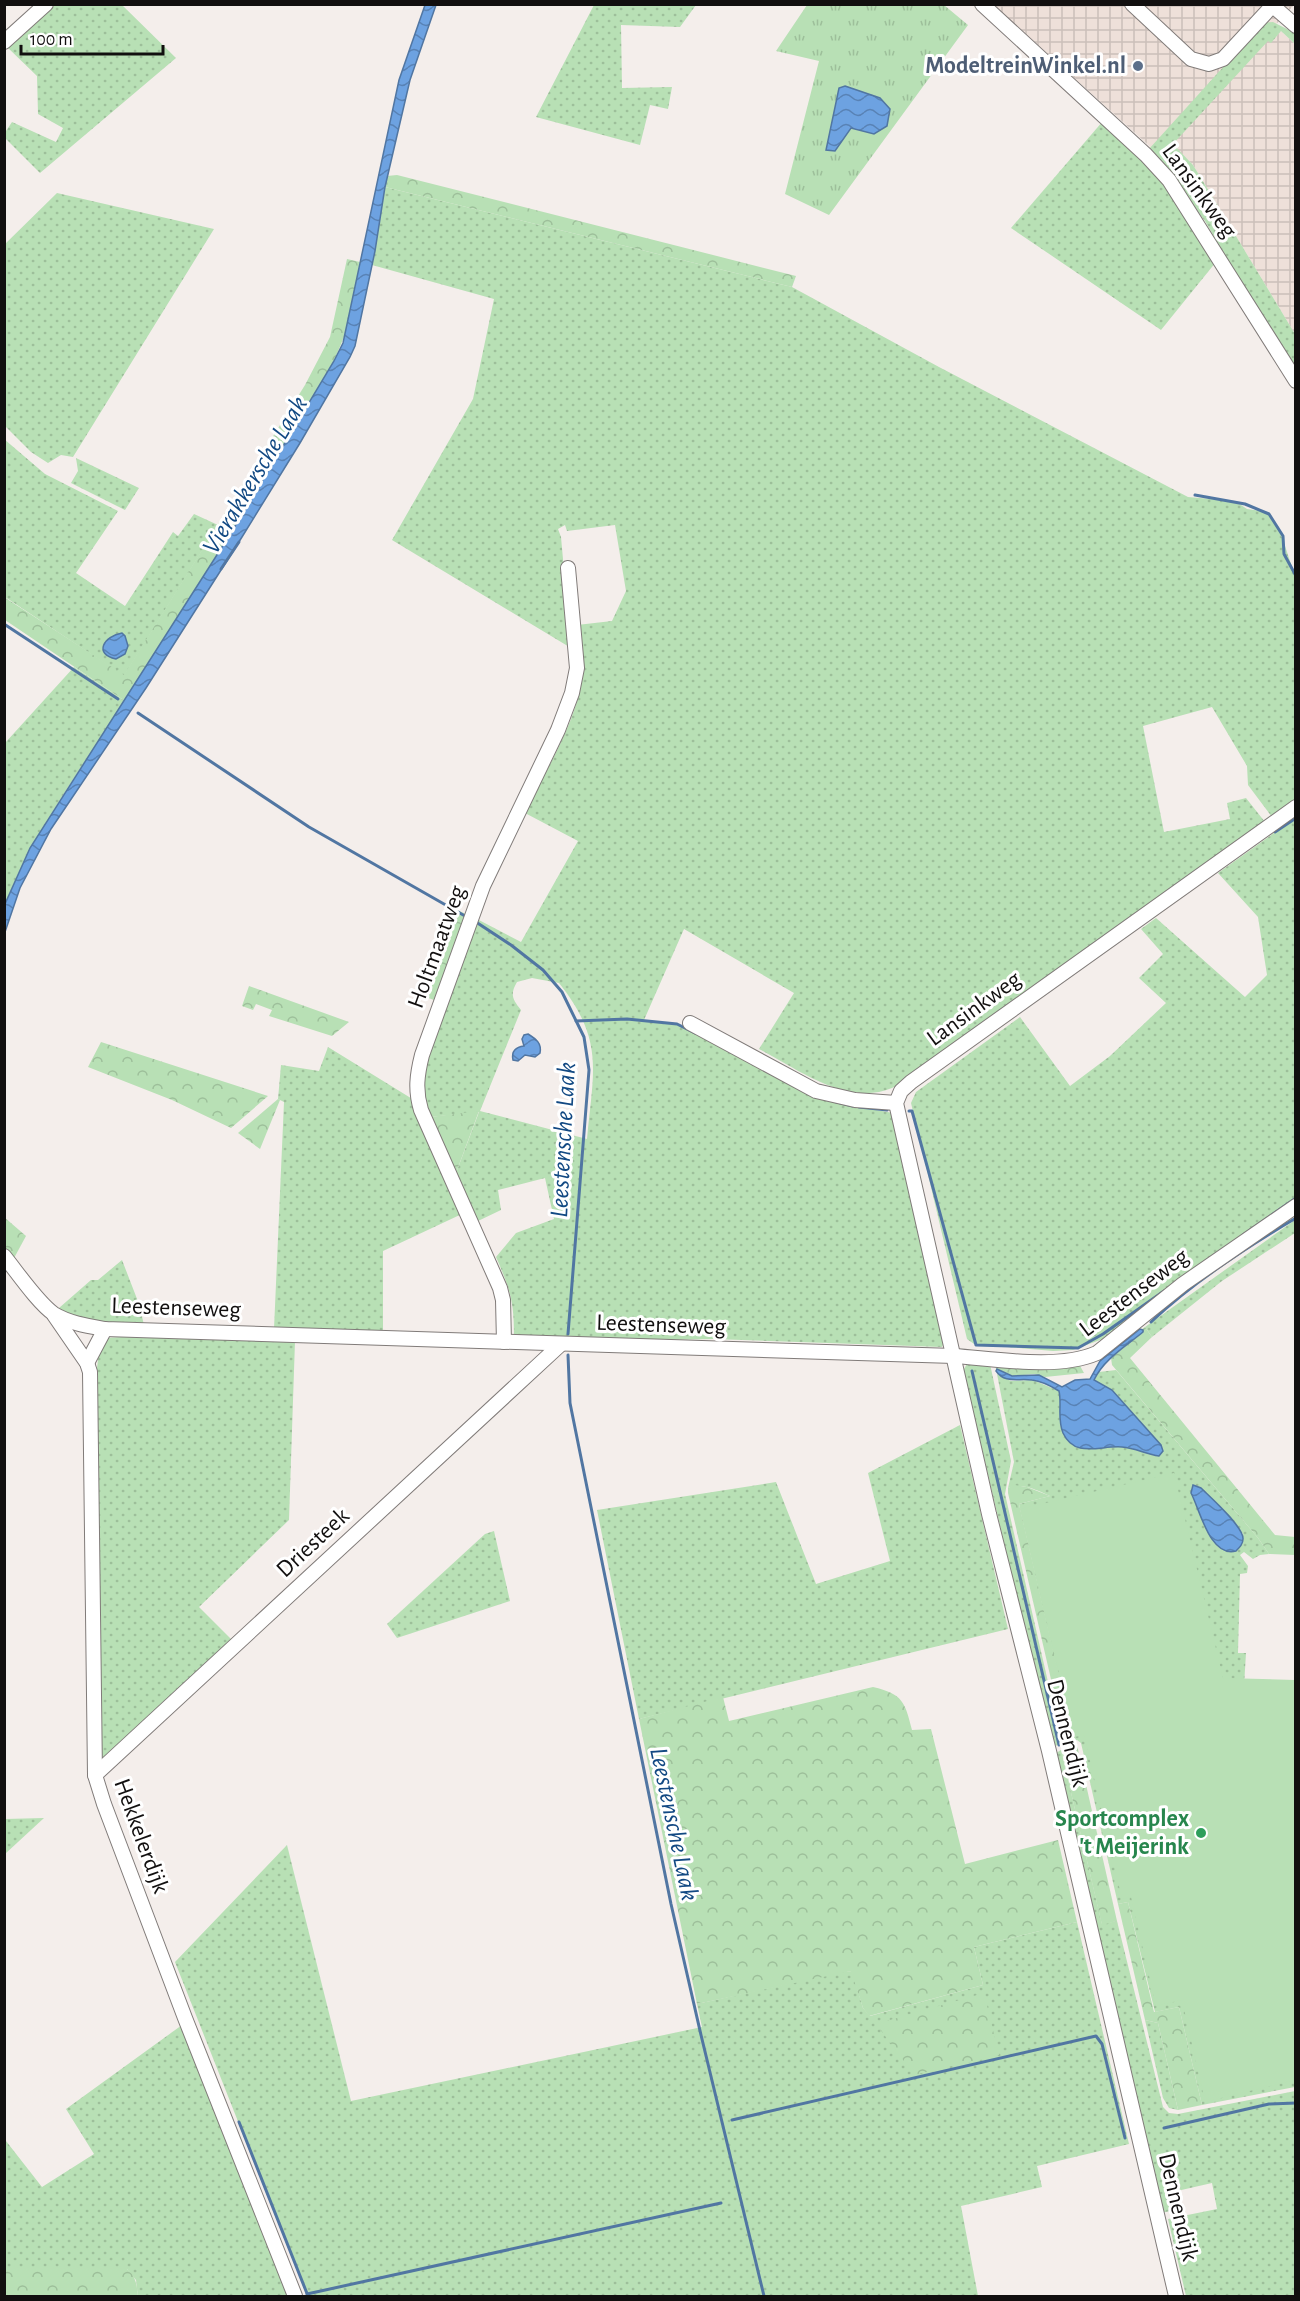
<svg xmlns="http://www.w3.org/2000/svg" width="1300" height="2301" viewBox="0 0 1300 2301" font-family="'Alegreya Sans',sans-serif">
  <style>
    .industrial { fill: url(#industrial-grid) }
    .grass { fill: url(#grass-dots); fill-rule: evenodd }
    .forest { fill: url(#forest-crowns) }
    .park { fill: url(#park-tufts) }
    .pitch { fill: #b8e0b5 }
    .water { fill: url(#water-waves); stroke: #5176a2; stroke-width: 1.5 }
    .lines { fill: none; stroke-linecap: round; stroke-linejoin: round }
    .stream { stroke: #5176a2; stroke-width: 3 }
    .minor-casing { stroke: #807b79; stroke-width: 16 }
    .minor { stroke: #fff; stroke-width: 14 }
    .service-dot { fill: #5c6f8a; stroke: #fff; stroke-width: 2 }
    .leisure-dot { fill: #2e9e5b; stroke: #fff; stroke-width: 2 }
    .labels { text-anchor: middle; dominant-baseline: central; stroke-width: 6; stroke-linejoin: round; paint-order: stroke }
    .service-label { font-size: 24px; font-weight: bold; fill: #4e5e75; stroke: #fff; text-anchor: end }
    .street-label { font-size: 24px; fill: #110f0f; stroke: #fff }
    .leisure-label { font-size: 24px; font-weight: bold; fill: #27864d; stroke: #fff; text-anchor: end }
    .water-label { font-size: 26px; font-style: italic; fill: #124983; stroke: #fff }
  </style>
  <defs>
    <pattern id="industrial-grid" width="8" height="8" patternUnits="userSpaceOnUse" patternTransform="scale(1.5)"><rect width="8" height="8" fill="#eee0d9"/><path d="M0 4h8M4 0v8" fill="none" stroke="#cbbfb9"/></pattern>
    <pattern id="grass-dots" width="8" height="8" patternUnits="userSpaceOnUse" patternTransform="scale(1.5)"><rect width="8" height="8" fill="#b8e0b5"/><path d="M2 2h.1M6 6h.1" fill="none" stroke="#9dbf9a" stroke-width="1.8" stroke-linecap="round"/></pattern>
    <pattern id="forest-crowns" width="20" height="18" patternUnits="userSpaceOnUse" patternTransform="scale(1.5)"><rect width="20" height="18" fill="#b8e0b5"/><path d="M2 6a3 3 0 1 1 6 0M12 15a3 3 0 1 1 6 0" fill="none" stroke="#9dbf9a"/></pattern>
    <pattern id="park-tufts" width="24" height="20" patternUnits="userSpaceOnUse" patternTransform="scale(1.5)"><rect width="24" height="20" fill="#b8e0b5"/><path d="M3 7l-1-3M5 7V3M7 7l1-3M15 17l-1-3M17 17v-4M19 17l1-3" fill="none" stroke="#9dbf9a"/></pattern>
    <pattern id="water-waves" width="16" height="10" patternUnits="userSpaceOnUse" patternTransform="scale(1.5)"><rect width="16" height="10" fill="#6da2e1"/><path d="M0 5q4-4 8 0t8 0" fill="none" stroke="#5882b5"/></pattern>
  </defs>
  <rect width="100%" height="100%" fill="#f4eeeb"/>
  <g class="industrial">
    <path d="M994,5H1294L1157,153Z"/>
    <path d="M1281,31L1295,44V334L1201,178L1193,165L1172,144L1268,40L1271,42Z"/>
  </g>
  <g class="grass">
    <path d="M55,5H122L176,58L40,173L5,138L4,134L12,122L56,142L63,128L38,114L37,76L6,46Z"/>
    <path d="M594,5H696L680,27L621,25L622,88L672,87L668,109L650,105L640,145L536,117Z"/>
    <path d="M1273,22L1295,33V44L1281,31L1271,43L1268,41L1173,144L1193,165L1201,178L1295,334V375L1205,221L1149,149L1263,23Z"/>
    <path d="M1103,121L1162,178L1216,262L1161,330L1011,228Z"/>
    <path d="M385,187L792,287L939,367L1188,497L1235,501L1247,509L1268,512C1283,531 1286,553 1295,574V800L1272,817L1248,785L1247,766L1212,707L1143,726L1164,832L1230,819L1227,803L1246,798L1265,822L915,1073C908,1078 900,1084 892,1088C847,1107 797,1069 759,1049L794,993L684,929L644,1020L683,1026L826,1101L893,1113L944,1342L942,1347L713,1339L589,1341L514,1336C514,1301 510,1289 496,1257L516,1233L554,1219L545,1178L498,1190L501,1210L478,1221L456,1173L479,1112L430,1117L424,1101L425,1061L477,919L521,942L578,841L525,813C540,781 575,724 579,690C581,669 578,646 577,625L612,621L626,591L615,525L567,531L565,525L558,529L561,537L571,648L392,540L473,399L494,299L372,265ZM532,978L559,983C605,1041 593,1071 587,1139L480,1111L521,1010C512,999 510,994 517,982Z"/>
    <path d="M57,193L214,229L73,457L61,455L48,463L31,452L5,426L4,245Z"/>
    <path d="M4,439L45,474L118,511L76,573L125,606L173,532L178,536L194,514L218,525L124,676L5,597Z"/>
    <path d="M76,458L139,488L125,510L71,483L78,471Z"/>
    <path d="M74,667L125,701C82,767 35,831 5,904V743Z"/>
    <path d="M1295,818V1200L1219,1250L1108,1337L1073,1350L1053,1351L974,1344L967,1339L911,1103L916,1092L1020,1017L1070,1086L1110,1056L1166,1003L1139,978L1163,954L1141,929L1156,918L1245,997L1267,975L1258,917L1218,873Z"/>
    <path d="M328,1047L414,1100L464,1213L383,1251V1331L274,1329L284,1102L278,1099L281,1065L319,1071Z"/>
    <path d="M1295,1220V1233L1222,1281L1152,1337L1145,1327Z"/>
    <path d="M122,1260L139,1304L144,1325C116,1324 82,1325 59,1308L91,1280H98Z"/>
    <path d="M136,1336L295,1341L289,1520L199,1607L233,1641L102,1767L95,1385L99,1351L106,1338Z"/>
    <path d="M968,1362L990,1364L1011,1461L1005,1494L1062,1743L1060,1745L1052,1746L964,1373V1369Z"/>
    <path d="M1116,1370L1258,1538L1269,1554L1260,1555L1253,1559L1244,1552L1240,1555L1248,1566L1247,1573L1240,1574L1238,1653H1246L1244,1686L1296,1862L1295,2087L1202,2105L1179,2007L1155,2012L1128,1902L1118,1904L1081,1743L1077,1740L1068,1743L1065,1740L1072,1736L1019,1504L1050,1496C1038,1490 1021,1482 1008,1488L1014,1462L997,1374L1011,1381L1033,1380L1059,1391C1062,1405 1057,1419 1063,1433C1075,1459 1102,1445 1123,1447C1134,1448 1144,1453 1155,1455L1163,1451L1161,1445L1112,1390L1094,1380L1099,1372ZM1191,1493L1208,1495L1243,1534L1236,1550L1227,1551L1213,1541Z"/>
    <path d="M960,1425L1008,1629L639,1719L597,1510L776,1482L816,1584L890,1561L868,1473Z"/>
    <path d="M494,1531L510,1601L397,1638L387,1624L485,1534Z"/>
    <path d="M1061,1750L1102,1924L1117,1921L1163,2107L1169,2113L1178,2114L1295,2091V2296H1186L1168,2219L1217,2209L1212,2183L1177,2191L1180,2209L1161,2213L1056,1753Z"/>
    <path d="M44,1818L5,1854V1819Z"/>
    <path d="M287,1845L351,2101L702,2027L697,2004L841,1972L852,1971L863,2008L870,2016L983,1985L974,1947L1077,1922L1129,2144L1037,2166L1042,2187L961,2206L978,2296H307L175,1962Z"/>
    <path d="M1145,2020L1158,2023L1178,2110L1169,2108L1163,2098Z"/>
    <path d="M182,2025L288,2296H138L136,2280L127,2269H5V2142L6,2141L42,2187L94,2154L66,2109Z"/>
  </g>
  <g class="forest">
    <path d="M397,175L796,276L792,287L385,187L387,176Z"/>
    <path d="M347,259L360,262L346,332L334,361L265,478L125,701L5,620L4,597L124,675L305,385L330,337Z"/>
    <path d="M453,908L468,915L434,1000L417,994Z"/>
    <path d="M249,986L349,1022L332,1036L269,1016L272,1010L256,1004L253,1010L242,1006Z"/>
    <path d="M101,1042L268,1096L231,1128L172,1100L88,1067Z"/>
    <path d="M278,1099L280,1100L260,1149L238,1133Z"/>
    <path d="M479,1111L456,1173L430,1117Z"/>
    <path d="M4,1217L26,1236L13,1260L5,1252Z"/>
    <path d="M1145,1327L1152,1337L1130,1358L1275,1535L1295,1537V1555L1269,1554L1258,1538L1112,1365L1111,1358L1143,1332L1142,1329Z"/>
    <path d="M995,1363L1079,1364L1084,1373L1045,1377L1034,1374L1012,1376L996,1369Z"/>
    <path d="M1014,1485L1027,1487L1050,1496L1019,1504L1073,1736L1065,1740L1008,1493V1488Z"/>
    <path d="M873,1687C903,1694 905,1702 912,1730L931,1729L965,1864L1058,1840L1077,1922L974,1947L983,1985L869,2016L863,2008L851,1971L697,2004L639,1719L723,1697L729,1721Z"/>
    <path d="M1077,1745L1117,1921L1102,1925L1061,1750Z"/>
    <path d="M1128,1902L1154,2012L1179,2007L1202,2105L1178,2110L1158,2023L1145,2020L1118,1904Z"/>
    <path d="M984,1993L999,2055L918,2074L913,2073L876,2024Z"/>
    <path d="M5,2269H127C136,2276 137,2286 138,2296H5Z"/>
  </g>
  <path class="park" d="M807,5H944L968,25L829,215L785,194L819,61L776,51Z"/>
  <path class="pitch" d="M1174,1473L1223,1678L1295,1680V2080L1205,2102L1182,2000L1156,2006L1131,1897L1122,1899L1084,1735L1074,1737L1020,1509Z"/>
  <g class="water">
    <path d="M425,5H436L410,80L385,187L375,251L355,346L350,357L300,443L242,537L146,688L51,829L20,888L5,932V904L30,848L229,536L334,361L343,343L399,80Z"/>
    <path d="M845,86L880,98L890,109L887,126L874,134L851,128L835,151L826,150L839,88Z"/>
    <path d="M122,633L125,636L128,646L125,654L116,659C93,654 104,636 122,633Z"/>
    <path d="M528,1034C536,1039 542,1043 540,1053L535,1057L525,1055L518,1061L513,1060C511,1051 516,1047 524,1046L522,1039L524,1035Z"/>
    <path d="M1140,1329L1143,1330V1332C1125,1347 1104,1359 1094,1380L1112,1390L1161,1445L1163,1451L1159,1456C1146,1454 1135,1448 1122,1447C1101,1445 1075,1459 1063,1433C1057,1419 1062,1404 1059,1391C1051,1386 1041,1381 1032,1380C1018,1378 1005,1384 996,1371L997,1369L1012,1376L1039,1375L1062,1387L1075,1380L1090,1379L1100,1361Z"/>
    <path d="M1193,1485L1201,1488C1210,1497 1244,1527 1243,1539C1243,1544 1240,1547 1236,1551C1210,1558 1200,1510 1191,1493Z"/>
  </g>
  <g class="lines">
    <g class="stream">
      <path d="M1195,495L1245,504L1269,514L1283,536L1284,554L1296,576"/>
      <path d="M221,569L239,542"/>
      <path d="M4,624L118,699"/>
      <path d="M138,713L309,827L465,916"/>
      <path d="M1275,832L1296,818"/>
      <path d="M476,922L511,945L543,970L562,992L584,1037L589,1070L568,1334"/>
      <path d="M576,1021L627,1019L677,1024L695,1033"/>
      <path d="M833,1101L853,1106"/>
      <path d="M859,1107L887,1110"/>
      <path d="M909,1111H912L976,1345L1078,1348L1103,1334L1164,1291"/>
      <path d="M1243,1235L1296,1198"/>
      <path d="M1151,1322C1193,1282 1245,1248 1296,1218"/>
      <path d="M568,1355L570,1403L671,1904L701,2035L764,2296"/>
      <path d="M972,1371L1059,1745"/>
      <path d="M732,2120L1096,2036L1102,2044L1125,2138"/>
      <path d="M239,2122L308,2296"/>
      <path d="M1164,2128L1269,2104L1296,2103"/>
      <path d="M307,2294L721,2203"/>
    </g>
    <g class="minor-casing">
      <g id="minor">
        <path d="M982,4L1146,155L1169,180L1296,381"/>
        <path d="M1132,4L1191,59L1209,64L1223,59L1274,4"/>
        <path d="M1273,6L1296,26"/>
        <path d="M4,42L46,4"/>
        <path d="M690,1023L816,1091L855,1100L896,1103"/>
        <path d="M4,1256C17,1272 38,1303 54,1314C69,1323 88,1326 105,1329L954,1356C996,1359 1058,1370 1097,1353L1183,1284L1296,1206"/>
        <path d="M54,1315L87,1363L90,1372L95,1775L104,1804L185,2018L295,2296"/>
        <path d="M504,1342L503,1300L500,1288L421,1110C415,1090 417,1075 422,1055L483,886L558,730L572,693L577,668L568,568"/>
        <path d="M87,1363L105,1329"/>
        <path d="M95,1775L560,1345"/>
        <path d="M1176,2296L1049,1751L989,1514L896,1103L901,1091L911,1082L1296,807"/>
      </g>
    </g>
    <use href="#minor" class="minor"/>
  </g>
  <circle class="service-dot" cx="1138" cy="66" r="6"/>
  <circle class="leisure-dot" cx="1201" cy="1833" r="6"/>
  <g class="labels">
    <g class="service-label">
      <text x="1126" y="66">ModeltreinWinkel.nl</text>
    </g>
    <g class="street-label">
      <text transform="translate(1199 191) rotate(54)">Lansinkweg</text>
      <text transform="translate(437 947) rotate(-70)">Holtmaatweg</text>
      <text transform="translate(974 1009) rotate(-36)">Lansinkweg</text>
      <text transform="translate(1134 1293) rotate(-37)">Leestenseweg</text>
      <text transform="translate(176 1308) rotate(2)">Leestenseweg</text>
      <text transform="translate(661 1325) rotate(2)">Leestenseweg</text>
      <text transform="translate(313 1543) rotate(-43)">Driesteek</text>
      <text transform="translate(1067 1733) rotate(76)">Dennendijk</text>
      <text transform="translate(141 1836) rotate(70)">Hekkelerdijk</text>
      <text transform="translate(1178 2207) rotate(77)">Dennendijk</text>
    </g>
    <g class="leisure-label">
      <text x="1189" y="1819">Sportcomplex<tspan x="1189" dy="28">'t Meijerink</tspan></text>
    </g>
    <g class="water-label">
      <text transform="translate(255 475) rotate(-59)">Vierakkersche Laak</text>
      <text transform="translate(563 1140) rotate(-87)">Leestensche Laak</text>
      <text transform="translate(674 1824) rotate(78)">Leestensche Laak</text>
    </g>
  </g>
  <rect width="1300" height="2301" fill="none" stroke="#110f0f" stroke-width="12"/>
  <path d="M21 45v9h142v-9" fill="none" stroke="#110f0f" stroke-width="3"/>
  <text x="30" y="45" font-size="18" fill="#110f0f" stroke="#ffffff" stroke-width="4.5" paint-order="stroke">100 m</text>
</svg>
